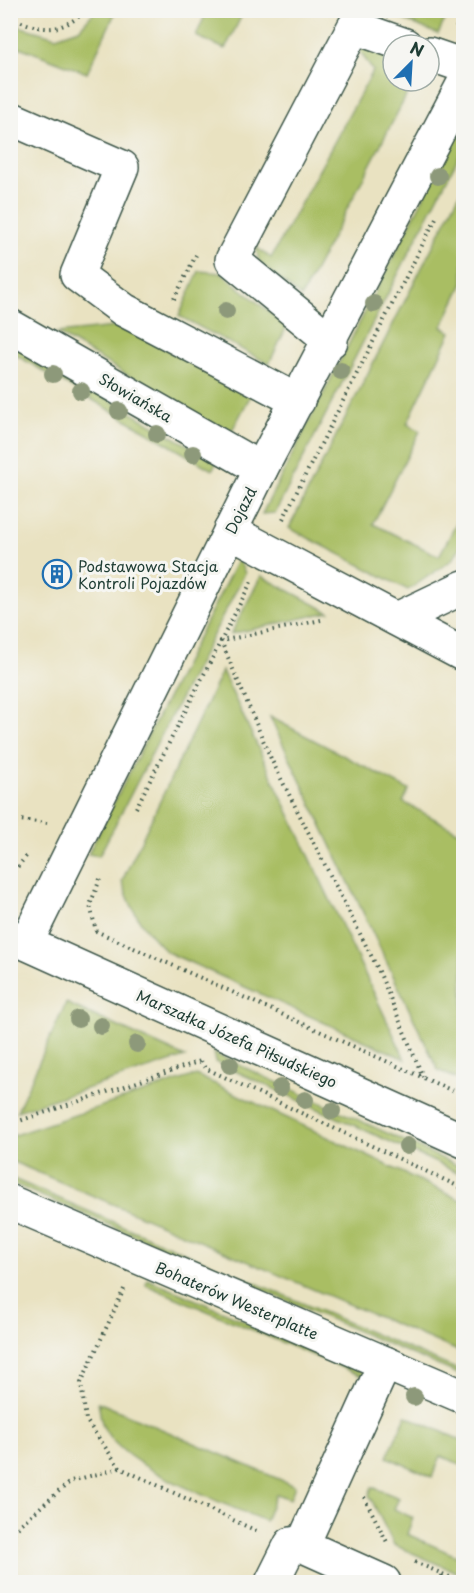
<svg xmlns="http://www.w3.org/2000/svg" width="474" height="1593" viewBox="0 0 474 1593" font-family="'Playpen Sans',sans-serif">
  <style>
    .green { fill: #a9be63; stroke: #647e4c; stroke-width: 1.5 }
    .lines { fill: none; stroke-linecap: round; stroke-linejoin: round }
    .minor-casing { stroke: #3d5649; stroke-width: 36 }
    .path { stroke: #3d5649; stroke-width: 4; stroke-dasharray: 1.5 4.5; stroke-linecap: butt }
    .minor { stroke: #fff; stroke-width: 33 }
    .tree { fill: #8d997a }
    .labels { text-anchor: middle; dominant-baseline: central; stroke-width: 6; stroke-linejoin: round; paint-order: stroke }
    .street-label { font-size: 15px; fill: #1f3d34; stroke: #f6f6f2 }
    .poi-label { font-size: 15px; fill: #1f3d34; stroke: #f6f6f2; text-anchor: start }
  </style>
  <rect width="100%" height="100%" fill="#f6f6f2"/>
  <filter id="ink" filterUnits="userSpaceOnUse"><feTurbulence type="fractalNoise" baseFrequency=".0167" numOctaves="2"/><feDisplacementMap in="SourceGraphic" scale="12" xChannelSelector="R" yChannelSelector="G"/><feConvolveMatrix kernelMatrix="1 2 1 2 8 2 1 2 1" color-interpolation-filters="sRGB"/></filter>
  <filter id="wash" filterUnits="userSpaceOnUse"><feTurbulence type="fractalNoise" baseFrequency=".008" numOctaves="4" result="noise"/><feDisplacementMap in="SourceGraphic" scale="24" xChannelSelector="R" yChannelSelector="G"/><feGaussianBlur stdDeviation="1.35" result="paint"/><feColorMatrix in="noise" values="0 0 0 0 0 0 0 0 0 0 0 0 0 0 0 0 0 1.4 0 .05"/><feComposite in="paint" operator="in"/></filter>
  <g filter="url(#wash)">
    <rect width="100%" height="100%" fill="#e9e2c1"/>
    <g class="green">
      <path d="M95,11H116L87,73L14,45L11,51V24L56,37L79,29Z"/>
      <path d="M207,11H244L225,49L196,36Z"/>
      <path d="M383,11L449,10V11L438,34Z"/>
      <path d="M356,45L393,59V81H414L301,297L259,262L256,247L271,258L373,71Z"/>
      <path d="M463,120V148L275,513L262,514Z"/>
      <path d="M463,187V283L442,327L451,332L407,424L420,431L373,524L439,556L461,515L463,517V543L452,560L408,590L289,528Z"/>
      <path d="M199,271L221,273L287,326L269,364L179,316Z"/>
      <path d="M124,326L251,395L229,436L57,333Z"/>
      <path d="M11,343L217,462L212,470L11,352Z"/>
      <path d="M238,559L245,573L99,856L88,854Z"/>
      <path d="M261,576L329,612L231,634Z"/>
      <path d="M222,671L405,1059L167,952C142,928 133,914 122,881Z"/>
      <path d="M270,717L409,790L403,802L463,834V1082L438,1070Z"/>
      <path d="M66,1003L185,1057L17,1111Z"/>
      <path d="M213,1053L463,1168V1175L215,1062Z"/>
      <path d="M196,1075L463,1201V1353L11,1161V1136Z"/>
      <path d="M11,1178L463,1372V1376L11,1183Z"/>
      <path d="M147,1279L366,1373L364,1377L146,1285Z"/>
      <path d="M98,1402L295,1486L290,1499L276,1494L265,1521C224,1503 124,1469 104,1428C100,1421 100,1410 98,1402Z"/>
      <path d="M406,1416L463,1441V1466L441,1456L432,1477L387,1457Z"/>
      <path d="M372,1487L399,1498L394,1509L413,1518L407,1534L463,1559V1575L394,1545L369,1495Z"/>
    </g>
  </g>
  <g filter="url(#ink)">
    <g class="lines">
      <g class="minor-casing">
        <g id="minor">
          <path d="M429,54L464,66"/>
          <path d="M10,118L122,167L77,275L124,310L298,401"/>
          <path d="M10,326L261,469"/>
          <path d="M331,341L232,260L354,27L405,45"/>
          <path d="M230,531L464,655"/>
          <path d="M397,619L464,587"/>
          <path d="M10,936L464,1141"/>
          <path d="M26,943L261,469L464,83"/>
          <path d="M10,1202L464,1397"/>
          <path d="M302,1546L385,1363"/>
          <path d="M272,1582L291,1544L297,1543L384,1582"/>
        </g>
      </g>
      <g class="path">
        <path d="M10,17C43,32 59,34 87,10"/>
        <path d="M456,28L464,12"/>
        <path d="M174,299L196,255"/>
        <path d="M283,519L437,216"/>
        <path d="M321,620L221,641L272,761L378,969L423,1077"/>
        <path d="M136,808L251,582"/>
        <path d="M10,819L47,823"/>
        <path d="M10,876L28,854"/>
        <path d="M100,879L90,905L96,931L464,1096"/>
        <path d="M201,1061L205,1068L464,1189"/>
        <path d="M10,1124L201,1061"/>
        <path d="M124,1289L81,1383L86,1420L120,1468L259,1532"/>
        <path d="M364,1497L388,1544"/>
        <path d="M10,1537L21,1524L71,1481L120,1468"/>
        <path d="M415,1562L461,1582"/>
        <path d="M439,1582L443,1574"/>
      </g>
      <use href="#minor" class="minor"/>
    </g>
    <g class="tree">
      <circle cx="438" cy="176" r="9"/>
      <circle cx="374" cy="304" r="9"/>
      <circle cx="226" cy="311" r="9"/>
      <circle cx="341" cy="371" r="9"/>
      <circle cx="53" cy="374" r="9"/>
      <circle cx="81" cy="391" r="9"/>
      <circle cx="119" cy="411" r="9"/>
      <circle cx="157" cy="434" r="9"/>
      <circle cx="193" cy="454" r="9"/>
      <circle cx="78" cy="1019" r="9"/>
      <circle cx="101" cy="1026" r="9"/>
      <circle cx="137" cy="1044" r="9"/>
      <circle cx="230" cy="1065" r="9"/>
      <circle cx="280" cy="1088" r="9"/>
      <circle cx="305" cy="1100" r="9"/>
      <circle cx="332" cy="1111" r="9"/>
      <circle cx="407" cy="1146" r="9"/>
      <circle cx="414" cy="1397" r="9"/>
    </g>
  </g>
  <defs>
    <g id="building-ring" transform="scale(1.5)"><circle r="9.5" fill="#f6f6f2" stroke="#1f6fb2" stroke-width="1.5"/><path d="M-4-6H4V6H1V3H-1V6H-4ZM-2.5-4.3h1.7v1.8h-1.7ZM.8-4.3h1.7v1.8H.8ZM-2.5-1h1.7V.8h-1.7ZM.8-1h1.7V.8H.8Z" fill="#1f6fb2"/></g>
  </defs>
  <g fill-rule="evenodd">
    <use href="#building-ring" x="57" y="574"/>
  </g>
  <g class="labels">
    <g class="street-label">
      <text transform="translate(136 397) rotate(30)">Słowiańska</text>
      <text transform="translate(240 510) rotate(-63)">Dojazd</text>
      <text transform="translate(237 1038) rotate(24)">Marszałka Józefa Piłsudskiego</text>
      <text transform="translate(237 1300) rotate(23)">Bohaterów Westerplatte</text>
    </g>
    <g class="poi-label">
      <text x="78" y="565">Podstawowa Stacja<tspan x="78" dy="17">Kontroli Pojazdów</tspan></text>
    </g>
  </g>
  <rect width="474" height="1593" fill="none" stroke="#f6f6f2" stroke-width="36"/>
  <g transform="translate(411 63) rotate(24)"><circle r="28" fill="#f6f6f2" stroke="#a0aca6" stroke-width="1.5"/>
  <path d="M0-4.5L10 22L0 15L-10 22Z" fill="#1f6fb2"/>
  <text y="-9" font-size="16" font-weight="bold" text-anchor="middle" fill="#1f3d34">N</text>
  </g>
</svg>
